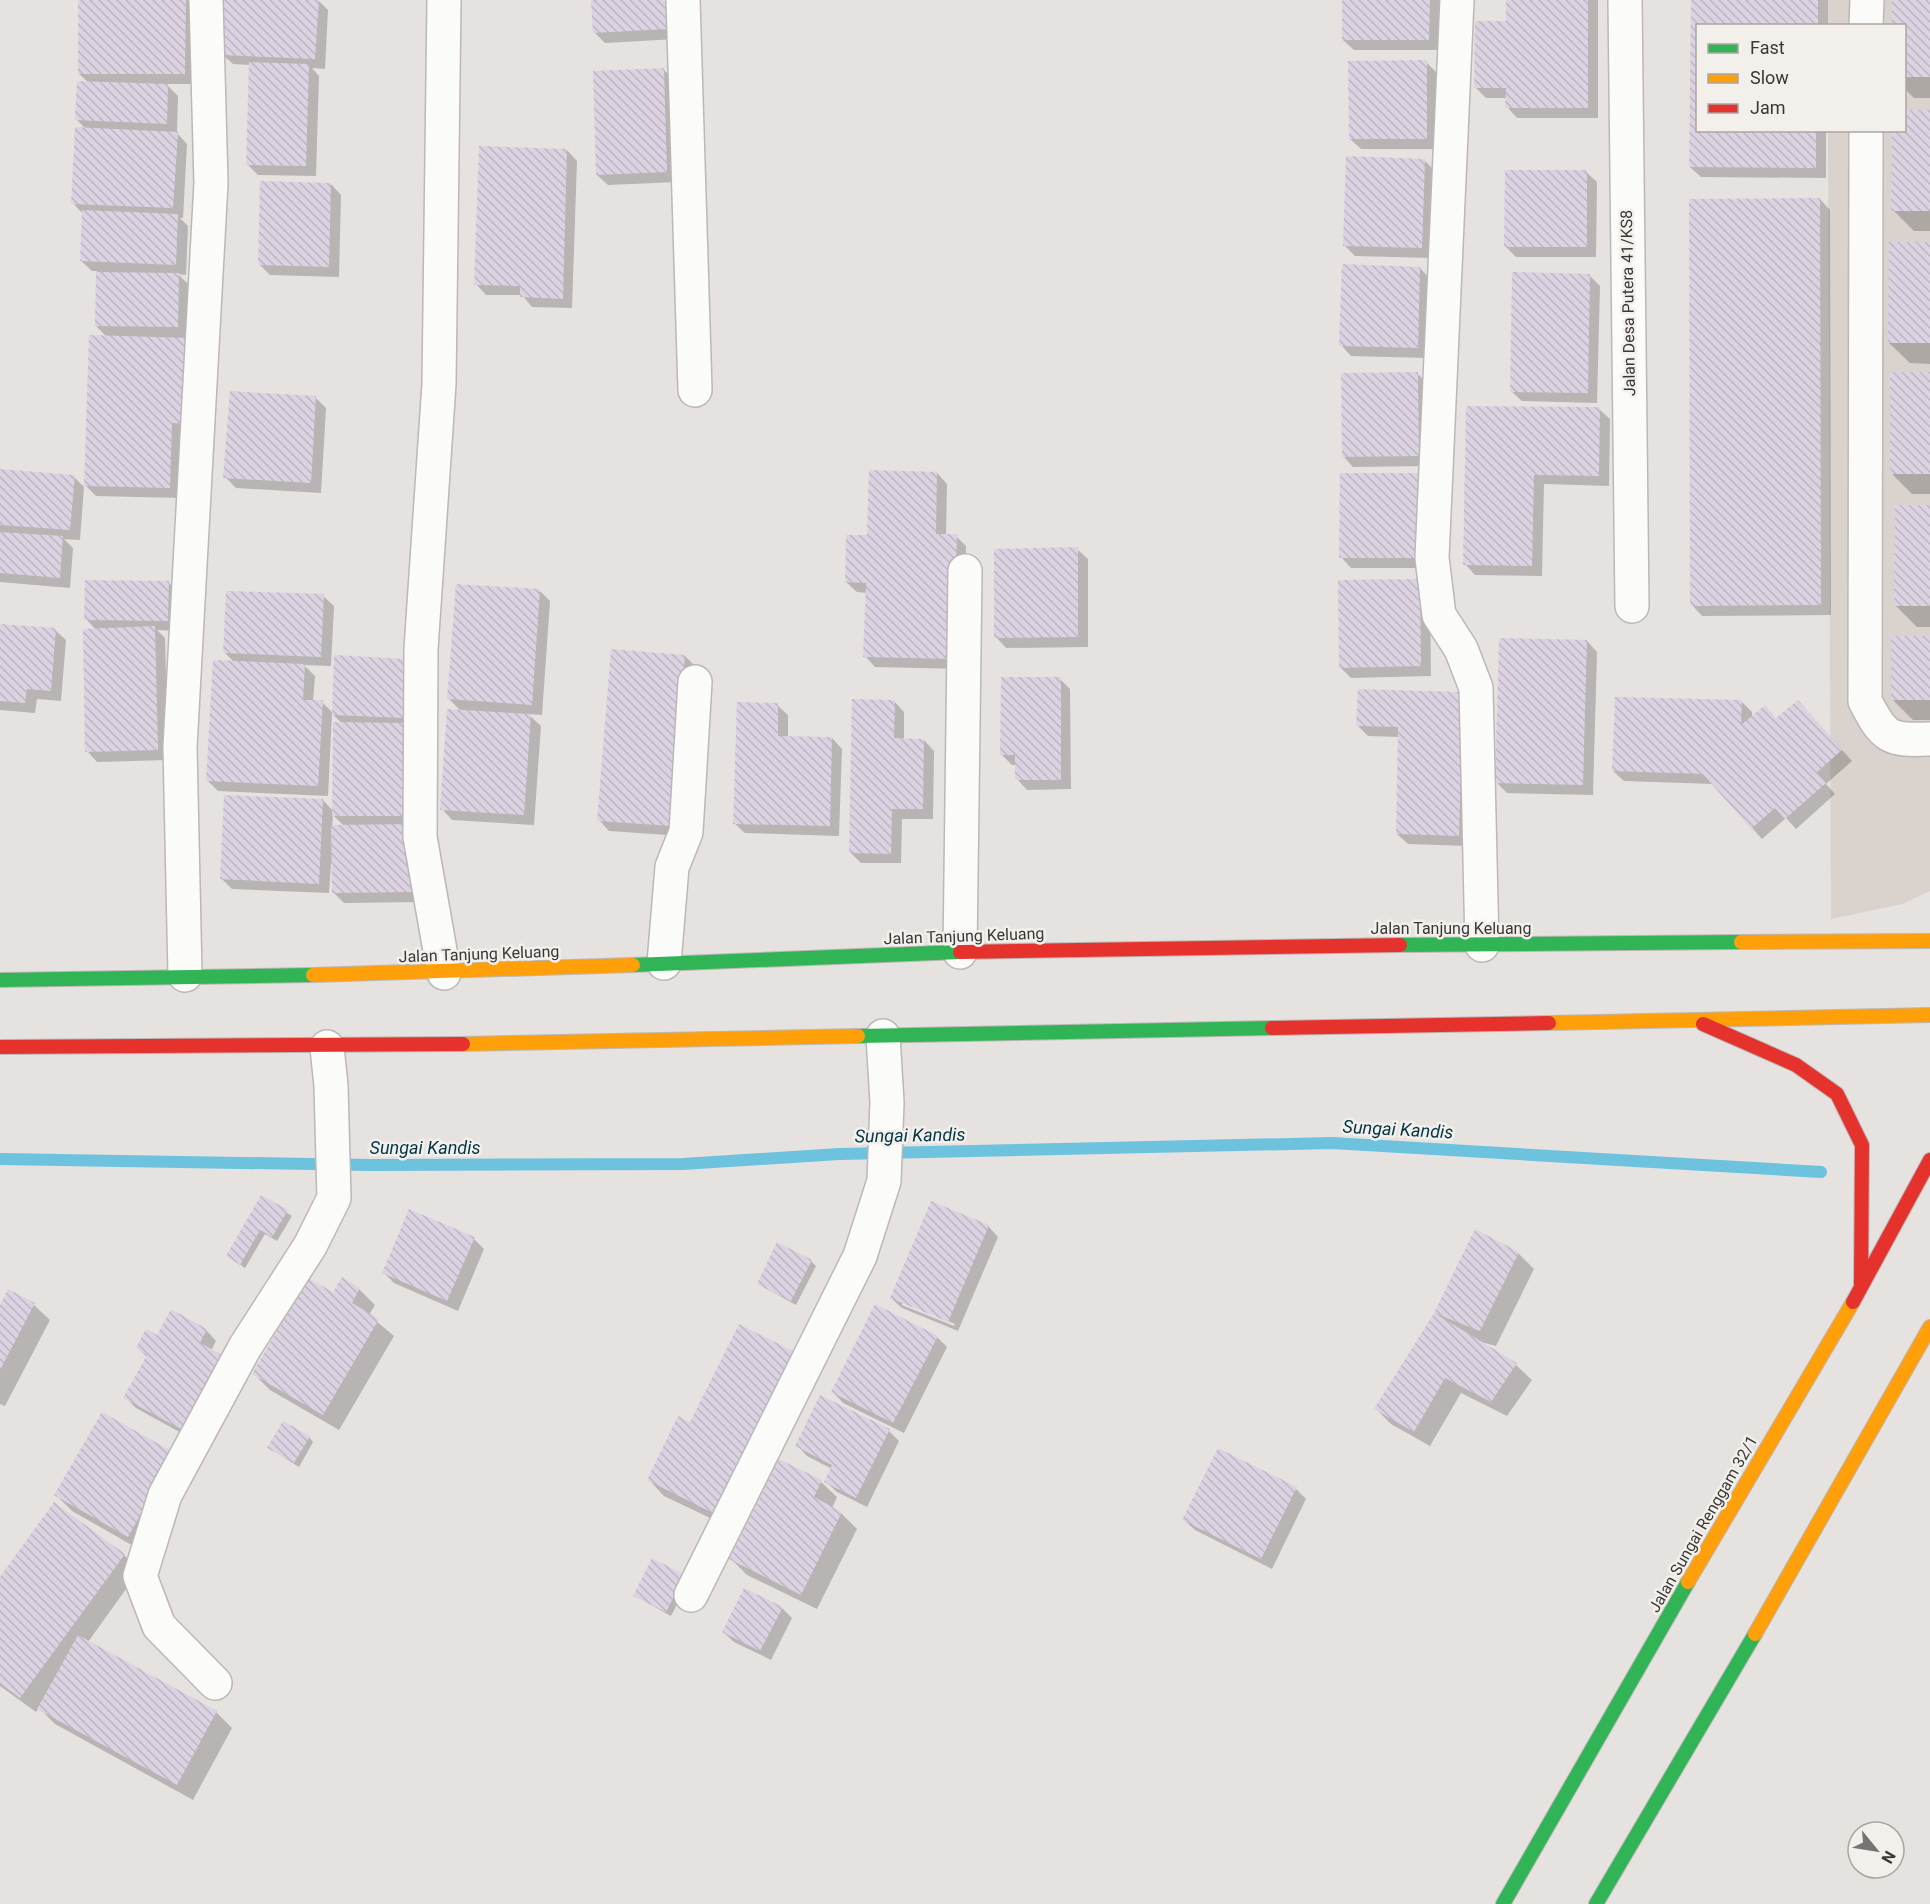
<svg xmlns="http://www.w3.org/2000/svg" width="1930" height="1904" viewBox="0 0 1930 1904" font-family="Roboto,sans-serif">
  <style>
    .built { fill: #d9d2cd }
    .shadow { fill: #0003; fill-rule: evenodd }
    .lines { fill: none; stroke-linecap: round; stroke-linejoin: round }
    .stream { stroke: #6dc2dd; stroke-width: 12 }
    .building { fill: url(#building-back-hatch) }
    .street-casing { stroke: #bbb8b7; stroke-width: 36 }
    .fast-casing { stroke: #bbb8b7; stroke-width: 16 }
    .slow-casing { stroke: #bbb8b7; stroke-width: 16 }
    .jam-casing { stroke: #bbb8b7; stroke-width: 16 }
    .street { stroke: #fbfbfa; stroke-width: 33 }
    .fast { stroke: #30b455; stroke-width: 14 }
    .slow { stroke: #ff9f0a; stroke-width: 14 }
    .jam { stroke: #e5322d; stroke-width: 14 }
    .labels { text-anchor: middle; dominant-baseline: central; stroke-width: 5; stroke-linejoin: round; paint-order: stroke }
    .street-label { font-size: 16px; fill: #3a3837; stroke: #f3f0ec }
    .water-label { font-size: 18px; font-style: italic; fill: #003646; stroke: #f3f0ec }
  </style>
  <defs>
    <pattern id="building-back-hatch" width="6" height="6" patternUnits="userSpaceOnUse" patternTransform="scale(1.5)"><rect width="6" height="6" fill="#dcd3e2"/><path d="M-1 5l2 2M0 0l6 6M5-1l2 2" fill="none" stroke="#beb6c2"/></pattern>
  </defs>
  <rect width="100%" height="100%" fill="#e5e2e0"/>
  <path class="built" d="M1828,0H1930V891L1902,904L1831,919L1828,131L1904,130V26L1828,25Z"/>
  <g class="shadow">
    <path d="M80,0H195V84H166L178,96L177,133L187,144L183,218H180L188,226L186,275L178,274L189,285L180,498L96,496L85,485L107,337L96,326L97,271H92L81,261L83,214L73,203L86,129L77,120L89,83L79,74Z"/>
    <path d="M225,0H318L328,10L325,69L312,68L319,76L316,176L258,175L247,164L250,65L233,64L222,54Z"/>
    <path d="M593,0H676L677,39L605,43L594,32Z"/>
    <path d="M1344,0H1440L1439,50H1354L1343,40Z"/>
    <path d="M1508,0H1598V118H1517L1507,107V98H1486L1476,88L1507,23Z"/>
    <path d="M1693,0H1828V26H1698V130H1826V178L1701,177L1690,167Z"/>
    <path d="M1893,0H1930V98H1914L1904,88V26Z"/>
    <path d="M1426,62L1436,72V149H1361L1350,139Z"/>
    <path d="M664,70L674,80L677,182L608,185L597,175Z"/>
    <path d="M1930,111V231H1914L1893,210L1904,130Z"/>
    <path d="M567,150L577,161L572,308L532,307L522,295H486L476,284Z"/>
    <path d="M1425,161L1435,171L1432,258L1355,256L1345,246Z"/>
    <path d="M1586,172L1597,182L1596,257H1516L1506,247Z"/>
    <path d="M331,184L341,195L339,277L270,275L260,265Z"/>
    <path d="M1820,199L1830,210L1831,615L1702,616L1692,605Z"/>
    <path d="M1930,243V364L1910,363L1889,343Z"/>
    <path d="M1420,268L1430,279L1428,358L1351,356L1341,345Z"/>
    <path d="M1589,275L1600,286L1597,403L1522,401L1511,391Z"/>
    <path d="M1417,373L1428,384L1429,466L1353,467L1343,456Z"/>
    <path d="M1930,374V494H1912L1891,473Z"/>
    <path d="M316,398L326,408L321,493L236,488L225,477Z"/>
    <path d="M1467,407L1599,409L1610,419L1609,486L1544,484L1542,576L1475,575L1465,564Z"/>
    <path d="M0,471L74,477L84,487L80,540L64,539L73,548L70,588L0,582Z"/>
    <path d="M937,473L947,484L946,535L956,536L966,546L963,669L875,667L865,656L867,593L857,592L846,582L868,536Z"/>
    <path d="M1342,475L1428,568H1351L1341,557Z"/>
    <path d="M1930,506V627H1917L1896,606Z"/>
    <path d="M1077,549L1088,559V647L1006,648L996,637Z"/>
    <path d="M168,582L179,593L178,631L157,630L165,638L168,760L97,762L87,751L96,630L86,619Z"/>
    <path d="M1339,582L1430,591L1431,676L1351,678L1340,667Z"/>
    <path d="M540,591L550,601L542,715L528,714L541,726L534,825L452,820L442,809L462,712L449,699Z"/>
    <path d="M323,596L334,606L331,666L304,665L315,676L313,701L322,702L333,713L404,660L422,902L344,903L334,893L333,863H331L329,893L232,889L222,879L323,800L334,812L343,724L332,714L328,796L218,791L207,780L234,662L225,653ZM333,815L345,827H332Z"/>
    <path d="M0,626L55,630L66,640L61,701L37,699L35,713L0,710Z"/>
    <path d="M1930,637V720H1913L1892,699Z"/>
    <path d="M1587,641L1597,652L1593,795L1507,793L1496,782Z"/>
    <path d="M685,656L695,666L682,836L609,831L599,820Z"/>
    <path d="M1060,679L1070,689L1071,789L1027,790L1017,779V765H1012L1002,755Z"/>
    <path d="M1462,694L1469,846L1408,844L1397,834L1400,737L1368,736L1358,726Z"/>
    <path d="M894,701L904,712V740H924L934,751L933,819H902L901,863H861L850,852Z"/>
    <path d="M1742,702L1752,712V717L1777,719L1808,712L1852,761L1826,784L1835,794L1796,829L1786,818L1762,839L1713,784L1624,781L1613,771Z"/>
    <path d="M777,705L788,715V738H832L842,749L839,836L745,833L734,823Z"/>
    <path d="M262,1197L292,1216L277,1241L265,1234L245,1268L228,1256Z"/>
    <path d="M988,1226L998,1237L958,1331L902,1308L891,1298ZM902,1302L955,1324L954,1326L902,1305Z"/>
    <path d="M1475,1231L1518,1253L1534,1269L1496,1346L1477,1341L1516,1365L1532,1380L1507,1416L1461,1393L1430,1446L1391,1424L1375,1408L1435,1313Z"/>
    <path d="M474,1239L484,1249L458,1311L394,1283L384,1273Z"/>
    <path d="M811,1261L816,1266L796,1305L758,1284Z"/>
    <path d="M342,1279L359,1289L375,1305L369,1315L394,1336L339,1430L270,1390L254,1374L334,1294Z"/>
    <path d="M9,1291L34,1305L50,1320L5,1406L0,1404V1308Z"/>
    <path d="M740,1326L792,1352L808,1368L729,1527L664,1496L649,1480L691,1424Z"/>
    <path d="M206,1330L216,1341L211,1351L194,1440L136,1408L125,1397L147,1357L138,1348L158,1337Z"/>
    <path d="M937,1337L947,1347L904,1433L843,1403L833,1392Z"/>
    <path d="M889,1431L899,1441L867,1507L837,1492L826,1482L832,1469L807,1456L797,1445Z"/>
    <path d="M309,1437L313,1442L299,1467L269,1448Z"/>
    <path d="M174,1454L144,1552L72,1511L56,1495Z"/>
    <path d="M821,1482L837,1497L832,1508L841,1513L857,1529L817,1609L747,1575L731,1559Z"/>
    <path d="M1296,1489L1306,1499L1272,1569L1195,1530L1184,1520Z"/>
    <path d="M124,1555L139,1571L88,1642L216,1712L232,1728L193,1800L55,1724L39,1708L36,1712L0,1686V1579Z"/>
    <path d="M689,1581L671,1616L635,1596Z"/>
    <path d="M782,1608L792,1618L771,1660L734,1642L723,1632Z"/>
  </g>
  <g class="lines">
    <path class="stream" d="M0,1159L370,1165L683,1164L839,1154L1332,1143L1821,1172"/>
  </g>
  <g class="building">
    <path d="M78,0H186L185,74H78Z"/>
    <path d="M224,0H319L315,59L221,55Z"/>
    <path d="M591,0H666L668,29L593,33Z"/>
    <path d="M1342,0H1430L1429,40H1342Z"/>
    <path d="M1506,0H1588V108H1505L1506,88H1474L1475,21H1506Z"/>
    <path d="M1691,0H1818V26H1698V130H1816V168L1689,167Z"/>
    <path d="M1892,0H1930V77H1904V26H1892Z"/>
    <path d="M1427,60V139H1349L1348,61Z"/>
    <path d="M249,62L309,64L306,166L246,165Z"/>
    <path d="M664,68L667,172L596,175L593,71Z"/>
    <path d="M77,81L168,84L167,124L75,120Z"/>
    <path d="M1904,110H1930V211H1891L1892,130H1904Z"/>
    <path d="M75,127L178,132L173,208L71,204Z"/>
    <path d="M479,146L567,149L563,299L520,297V286L474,285Z"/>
    <path d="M1346,156L1425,159L1422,248L1343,246Z"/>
    <path d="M1505,170H1587V247H1504Z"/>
    <path d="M260,181L331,183L329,267L258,265Z"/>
    <path d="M1820,198L1821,605L1690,606L1689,199Z"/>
    <path d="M82,210L178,214L176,265L80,261Z"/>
    <path d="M1889,242H1930V343H1888Z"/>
    <path d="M1342,264L1420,267L1418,348L1339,346Z"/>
    <path d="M96,272L179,273L178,327L95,326Z"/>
    <path d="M1512,272L1590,274L1588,393L1510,392Z"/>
    <path d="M89,335L191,338L187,424L172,423L170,488L84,486Z"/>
    <path d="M1418,372L1419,456L1342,457L1341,373Z"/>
    <rect x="1890" y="372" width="40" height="102"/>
    <path d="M230,391L316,396L311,483L223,478Z"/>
    <path d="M1466,406L1600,407L1599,476L1534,475L1532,566L1463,565Z"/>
    <path d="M0,469L75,475L70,530L0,525Z"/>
    <path d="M869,470L937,472L936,534H957L954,659L863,657L866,583L845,582L846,535H867Z"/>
    <path d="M1340,473H1420L1419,558H1339Z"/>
    <path d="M1895,505H1930V606H1894Z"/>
    <path d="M0,532L63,536L60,578L0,573Z"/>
    <path d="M1078,547V637L994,638V549Z"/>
    <path d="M1420,579L1421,666L1339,668L1338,580Z"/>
    <path d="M85,580L169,581L168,621L84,620Z"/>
    <path d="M456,584L540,589L532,705L447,699Z"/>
    <path d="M226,591L324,594L321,657L223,653Z"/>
    <path d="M0,624L56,628L51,691L27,689L25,703L0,701Z"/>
    <path d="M155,626L158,750L85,752L83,629Z"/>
    <rect x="1891" y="636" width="39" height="64"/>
    <path d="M1499,638L1587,640L1583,785L1495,783Z"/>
    <path d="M611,649L685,655L672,826L597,821Z"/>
    <path d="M334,655L405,659L403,718L332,715Z"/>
    <path d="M213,660L305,664L303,700H323L318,786L206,781Z"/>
    <path d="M1001,677H1061V780H1015V755H1000Z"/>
    <path d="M1358,689L1463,692L1459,836L1396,834L1398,727L1356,726Z"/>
    <path d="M1615,697L1742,700L1741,725L1765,705L1776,718L1798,700L1842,750L1817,772L1826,783L1785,819L1775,808L1751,829L1703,774L1612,771Z"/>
    <path d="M852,699L895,700L894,738L924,739L923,809H892L891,854L849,853Z"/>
    <path d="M737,702L778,703V736L832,737L830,826L733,824Z"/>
    <path d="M447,709L531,714L524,815L440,810Z"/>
    <path d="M333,722L406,723V816H332Z"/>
    <path d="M224,795L323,799L319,884L220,879Z"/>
    <path d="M411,824L412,892L332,893L331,825Z"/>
    <path d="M261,1195L288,1210L272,1237L260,1230L240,1265L226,1256Z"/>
    <path d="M931,1201L989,1225L948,1322L890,1298Z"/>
    <path d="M409,1209L475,1237L447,1301L382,1273Z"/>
    <path d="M1475,1229L1519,1252L1480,1331L1434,1313Z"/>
    <path d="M777,1242L812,1260L791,1301L757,1284Z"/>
    <path d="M342,1277L360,1288L352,1303L379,1319L323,1415L252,1374L308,1278L333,1292Z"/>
    <path d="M8,1289L35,1303L0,1370V1305Z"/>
    <path d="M875,1304L938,1336L893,1423L831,1392Z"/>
    <path d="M171,1309L207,1329L200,1343L224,1356L183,1430L123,1398L147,1355L136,1348L146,1329L157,1335Z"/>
    <path d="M1434,1313L1517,1363L1491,1402L1445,1378L1414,1432L1374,1409Z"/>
    <path d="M739,1324L793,1351L713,1513L647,1480L678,1416L690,1422Z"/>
    <path d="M820,1395L890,1429L856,1498L824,1482L832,1465L795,1446Z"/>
    <path d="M102,1412L175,1453L128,1537L54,1495Z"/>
    <path d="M283,1421L310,1436L294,1463L267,1448Z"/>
    <path d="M1218,1448L1297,1487L1261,1559L1182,1520Z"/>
    <path d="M779,1459L822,1480L814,1497L842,1512L801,1595L729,1559Z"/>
    <path d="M54,1502L125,1554L20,1698L0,1683V1577Z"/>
    <path d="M652,1558L685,1575L666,1612L633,1596Z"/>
    <path d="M744,1588L783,1607L760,1651L722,1632Z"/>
    <path d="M78,1635L217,1711L177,1785L37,1709Z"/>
  </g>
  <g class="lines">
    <g class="street-casing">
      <g id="street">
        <path d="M444,0L439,384L421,649L420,837L444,973"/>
        <path d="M683,0L695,390"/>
        <path d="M1457,0L1432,558L1439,615L1461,649L1476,688L1482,945"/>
        <path d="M1625,0L1632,606"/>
        <path d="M1866,26L1867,0"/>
        <path d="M1866,130L1865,701C1884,738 1889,741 1930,739"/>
        <path d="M960,952L965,571"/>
        <path d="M664,963L672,867L686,832L695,682"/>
        <path d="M185,975L180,747L211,183L206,0"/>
        <path d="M691,1595L860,1256L884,1181L887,1102L883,1036"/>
        <path d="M215,1683L159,1626L140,1576L165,1495L245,1347L310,1246L334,1198L331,1086L327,1047"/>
      </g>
    </g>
    <g class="fast-casing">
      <g id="fast">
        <path d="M1400,945L1741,942"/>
        <path d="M633,965L960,952"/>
        <path d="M0,980L313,975"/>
        <path d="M858,1036L1272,1028"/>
        <path d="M1503,1904L1688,1582"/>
        <path d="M1596,1904L1755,1634"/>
      </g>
    </g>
    <g class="slow-casing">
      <g id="slow">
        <path d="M1741,942L1930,941"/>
        <path d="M313,975L633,965"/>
        <path d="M1549,1023L1930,1015"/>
        <path d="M463,1044L858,1036"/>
        <path d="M1688,1582L1853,1302"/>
        <path d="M1755,1634L1930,1327"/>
      </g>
    </g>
    <g class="jam-casing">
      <g id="jam">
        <path d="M960,952L1400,945"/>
        <path d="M1703,1024L1796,1065L1837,1094L1862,1145L1861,1284"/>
        <path d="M1272,1028L1549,1023"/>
        <path d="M0,1047L463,1044"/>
        <path d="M1853,1302L1930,1160"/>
      </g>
    </g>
    <use href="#street" class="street"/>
    <use href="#fast" class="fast"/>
    <use href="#slow" class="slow"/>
    <use href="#jam" class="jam"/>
  </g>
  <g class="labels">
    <g class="street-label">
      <text transform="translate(1628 303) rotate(-91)">Jalan Desa Putera 41/KS8</text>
      <text x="1451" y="928">Jalan Tanjung Keluang</text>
      <text transform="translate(964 936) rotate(-2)">Jalan Tanjung Keluang</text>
      <text transform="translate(479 954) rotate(-2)">Jalan Tanjung Keluang</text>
      <text transform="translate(1703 1524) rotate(-60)">Jalan Sungai Renggam 32/1</text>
    </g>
    <g class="water-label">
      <text transform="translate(1398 1129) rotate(3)">Sungai Kandis</text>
      <text transform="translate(910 1135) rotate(-1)">Sungai Kandis</text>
      <text x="425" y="1147">Sungai Kandis</text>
    </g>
  </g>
  <rect x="1696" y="24" width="210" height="108" fill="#f3f0ec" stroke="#a9a6a4" stroke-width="1.5"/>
  <rect x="1708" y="44" width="30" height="9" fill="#30b455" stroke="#a9a6a4" stroke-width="1.5"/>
  <text x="1750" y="54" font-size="18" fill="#3a3837">Fast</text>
  <rect x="1708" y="74" width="30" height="9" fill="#ff9f0a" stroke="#a9a6a4" stroke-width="1.5"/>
  <text x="1750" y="84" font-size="18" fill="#3a3837">Slow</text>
  <rect x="1708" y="104" width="30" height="9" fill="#e5322d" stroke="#a9a6a4" stroke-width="1.5"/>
  <text x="1750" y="114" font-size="18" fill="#3a3837">Jam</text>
  <g transform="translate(1876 1850) rotate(120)"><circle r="28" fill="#f3f0ec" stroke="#a9a6a4" stroke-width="1.5"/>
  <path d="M0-4.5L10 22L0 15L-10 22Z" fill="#767472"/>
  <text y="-9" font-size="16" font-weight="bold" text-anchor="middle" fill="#3a3837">N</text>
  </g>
</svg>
